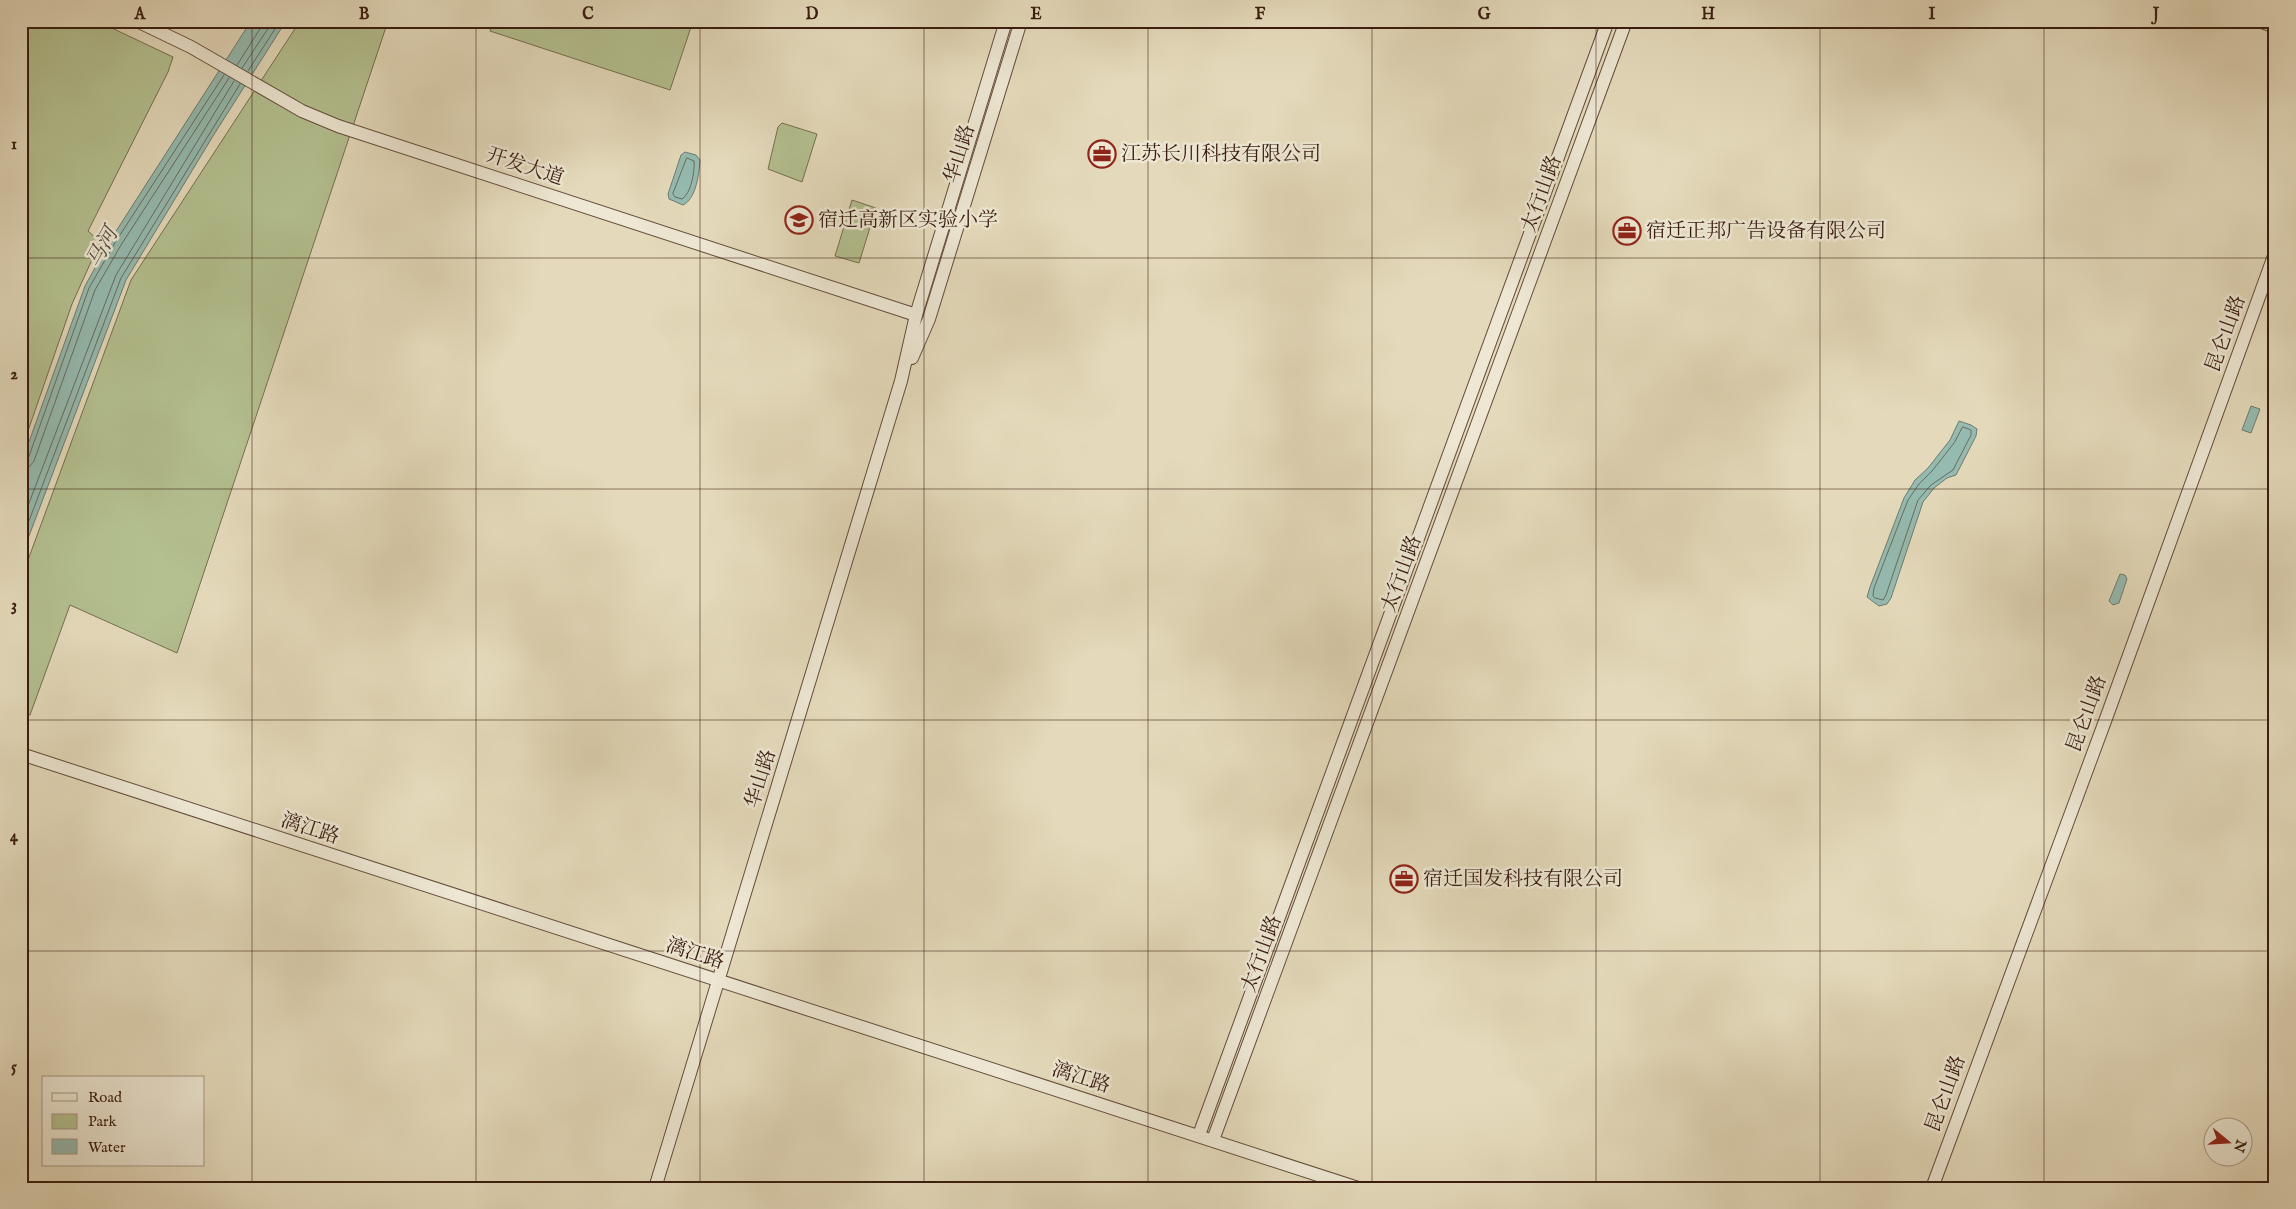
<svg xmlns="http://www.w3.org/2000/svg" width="2296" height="1209" viewBox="0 0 2296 1209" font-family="'IM FELL English','Noto Serif SC',serif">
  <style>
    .green { fill: #b4c090; stroke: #766e50 }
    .water { fill: #95bbb0; stroke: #707b70 }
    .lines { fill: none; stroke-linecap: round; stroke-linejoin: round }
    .shore { stroke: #676c60; stroke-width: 1 }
    .minor-casing { stroke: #644c3b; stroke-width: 14 }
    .minor { stroke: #ede7d3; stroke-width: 12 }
    .grid { fill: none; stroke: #391c10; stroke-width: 1; stroke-opacity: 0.55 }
    .labels { text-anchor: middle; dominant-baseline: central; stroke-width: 5; stroke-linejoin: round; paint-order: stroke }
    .street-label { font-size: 20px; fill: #391c10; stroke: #ede7d3 }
    .poi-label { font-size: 20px; fill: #391c10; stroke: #ede7d3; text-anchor: start }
    .water-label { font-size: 21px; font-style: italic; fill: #554c40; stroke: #ede7d3 }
    .neatline { fill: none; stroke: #391c10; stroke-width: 2 }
    .grid-label { font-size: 16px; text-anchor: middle; font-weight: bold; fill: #391c10 }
  </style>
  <rect width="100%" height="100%" fill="#e4dabb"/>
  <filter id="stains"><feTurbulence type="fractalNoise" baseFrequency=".004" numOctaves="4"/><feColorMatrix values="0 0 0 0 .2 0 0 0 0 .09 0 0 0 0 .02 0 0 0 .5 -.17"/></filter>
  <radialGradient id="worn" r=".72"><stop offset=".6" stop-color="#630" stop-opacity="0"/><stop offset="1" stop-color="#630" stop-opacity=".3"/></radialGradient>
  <g class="green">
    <path d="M21,21H97L173,57L168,72L88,231L100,242L72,304L21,451Z"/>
    <path d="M300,21H388L177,653L70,605L30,715L21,713V579L131,280Z"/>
    <path d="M493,21H693L670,90L490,31Z"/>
    <path d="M782,123L817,134L802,182L768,169L778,127Z"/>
    <path d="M852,200L876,208L859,263L835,256Z"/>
  </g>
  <g class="water">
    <path d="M251,21H286L213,136L126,280L21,557V464L85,286L111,239Z"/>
    <path d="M685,152L696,155L700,160C699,174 696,199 683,205L669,199L668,194L681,155Z"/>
    <path d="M2251,406L2260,409L2251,433L2242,430Z"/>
    <path d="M1959,421L1971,425L1977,429L1976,436L1956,475L1947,478L1934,488L1923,502L1891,598L1887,604L1879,606L1867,597L1870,587L1904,498L1915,480L1928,468L1950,440Z"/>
    <path d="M2120,574L2125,575L2127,579L2119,603L2113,605L2109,601Z"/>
  </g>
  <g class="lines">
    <g class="shore">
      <path d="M237,65L260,29L262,21"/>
      <path d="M242,68L273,21"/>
      <path d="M248,71L280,21"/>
      <path d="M687,158L694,161C695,171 691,194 682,199L675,197L673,194Z"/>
      <path d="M1963,427L1971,430V435L1953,470L1931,485L1918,500L1886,595L1883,600L1875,598L1873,596L1874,588L1908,500L1919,484L1932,471L1954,443Z"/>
      <path d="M21,462L28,459L89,288L116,241L224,75"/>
      <path d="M21,469L29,467L34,461L95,290L121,245L229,78"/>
      <path d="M21,524L116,275L234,81"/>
      <path d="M21,542L121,278L240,84"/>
    </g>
    <g class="minor-casing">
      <g id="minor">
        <path d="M137,21L191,47L302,111L338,126L916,315"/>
        <path d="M2259,21L2275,27"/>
        <path d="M912,358L929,319L1021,21"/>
        <path d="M21,754L1358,1188"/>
        <path d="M1199,1135L1608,21"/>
        <path d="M1213,1140L1626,21"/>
        <path d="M655,1188L901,381L916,315L1006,21"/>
        <path d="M1932,1188L2108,713L2275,253"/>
      </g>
    </g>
    <use href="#minor" class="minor"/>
  </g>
  <path class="grid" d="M252,21V1188M476,21V1188M700,21V1188M924,21V1188M1148,21V1188M1372,21V1188M1596,21V1188M1820,21V1188M2044,21V1188M21,258H2275M21,489H2275M21,720H2275M21,951H2275"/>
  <defs>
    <g id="office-ring" transform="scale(1.4375)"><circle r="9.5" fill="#ede7d3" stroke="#8f2418" stroke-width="1.5"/><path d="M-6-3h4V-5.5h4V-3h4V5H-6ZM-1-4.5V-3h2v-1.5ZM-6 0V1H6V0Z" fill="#8f2418"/></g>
    <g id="school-ring" transform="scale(1.4375)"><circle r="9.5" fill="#ede7d3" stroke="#8f2418" stroke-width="1.5"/><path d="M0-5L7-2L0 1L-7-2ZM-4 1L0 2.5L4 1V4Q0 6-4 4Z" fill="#8f2418"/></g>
  </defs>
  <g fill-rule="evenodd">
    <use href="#office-ring" x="1102" y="154"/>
    <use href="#school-ring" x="799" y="220"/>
    <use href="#office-ring" x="1627" y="231"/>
    <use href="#office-ring" x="1404" y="879"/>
  </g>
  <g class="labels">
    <g class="street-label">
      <text transform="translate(960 154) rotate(-73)">华山路</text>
      <text transform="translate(525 167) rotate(18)">开发大道</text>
      <text transform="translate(1542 194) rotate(-70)">太行山路</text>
      <text transform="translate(2226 334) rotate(-70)">昆仑山路</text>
      <text transform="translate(1402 574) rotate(-70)">太行山路</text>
      <text transform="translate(2087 714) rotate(-70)">昆仑山路</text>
      <text transform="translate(761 779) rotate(-73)">华山路</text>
      <text transform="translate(310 829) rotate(18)">漓江路</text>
      <text transform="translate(695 954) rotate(18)">漓江路</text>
      <text transform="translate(1262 954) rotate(-70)">太行山路</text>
      <text transform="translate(1081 1078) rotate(18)">漓江路</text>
      <text transform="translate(1946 1094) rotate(-70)">昆仑山路</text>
    </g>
    <g class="poi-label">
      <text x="1121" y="154">江苏长川科技有限公司</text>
      <text x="818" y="220">宿迁高新区实验小学</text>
      <text x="1646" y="231">宿迁正邦广告设备有限公司</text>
      <text x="1423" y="879">宿迁国发科技有限公司</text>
    </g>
    <g class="water-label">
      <text transform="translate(103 248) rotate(-61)">马河</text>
    </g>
  </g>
  <rect width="2296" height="1209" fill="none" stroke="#e4dabb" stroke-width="55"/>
  <rect x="42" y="1076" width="162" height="90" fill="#ede7d3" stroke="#a59685"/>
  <rect x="52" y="1093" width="25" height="8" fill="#ede7d3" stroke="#a59685"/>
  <text x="88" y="1102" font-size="15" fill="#391c10">Road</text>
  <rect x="52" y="1114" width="25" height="15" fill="#b4c090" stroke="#a59685"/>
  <text x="88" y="1126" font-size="15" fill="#391c10">Park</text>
  <rect x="52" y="1139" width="25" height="15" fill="#95bbb0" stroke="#a59685"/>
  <text x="88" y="1152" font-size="15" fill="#391c10">Water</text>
  <g transform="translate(2228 1142) rotate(108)"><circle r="24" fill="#ede7d3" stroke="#a59685"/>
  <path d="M0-4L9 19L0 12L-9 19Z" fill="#8f2418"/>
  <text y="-8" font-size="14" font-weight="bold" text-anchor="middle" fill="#391c10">N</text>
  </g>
  <rect x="28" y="28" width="2240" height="1154" class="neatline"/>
  <g class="grid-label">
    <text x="140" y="19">A</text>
    <text x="364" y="19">B</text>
    <text x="588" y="19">C</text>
    <text x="812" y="19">D</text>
    <text x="1036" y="19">E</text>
    <text x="1260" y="19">F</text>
    <text x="1484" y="19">G</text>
    <text x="1708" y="19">H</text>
    <text x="1932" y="19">I</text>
    <text x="2156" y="19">J</text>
    <text x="14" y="149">1</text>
    <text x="14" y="379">2</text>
    <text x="14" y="610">3</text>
    <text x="14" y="841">4</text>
    <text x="14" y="1072">5</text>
  </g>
  <rect width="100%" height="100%" filter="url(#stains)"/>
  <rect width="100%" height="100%" fill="url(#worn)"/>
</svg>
